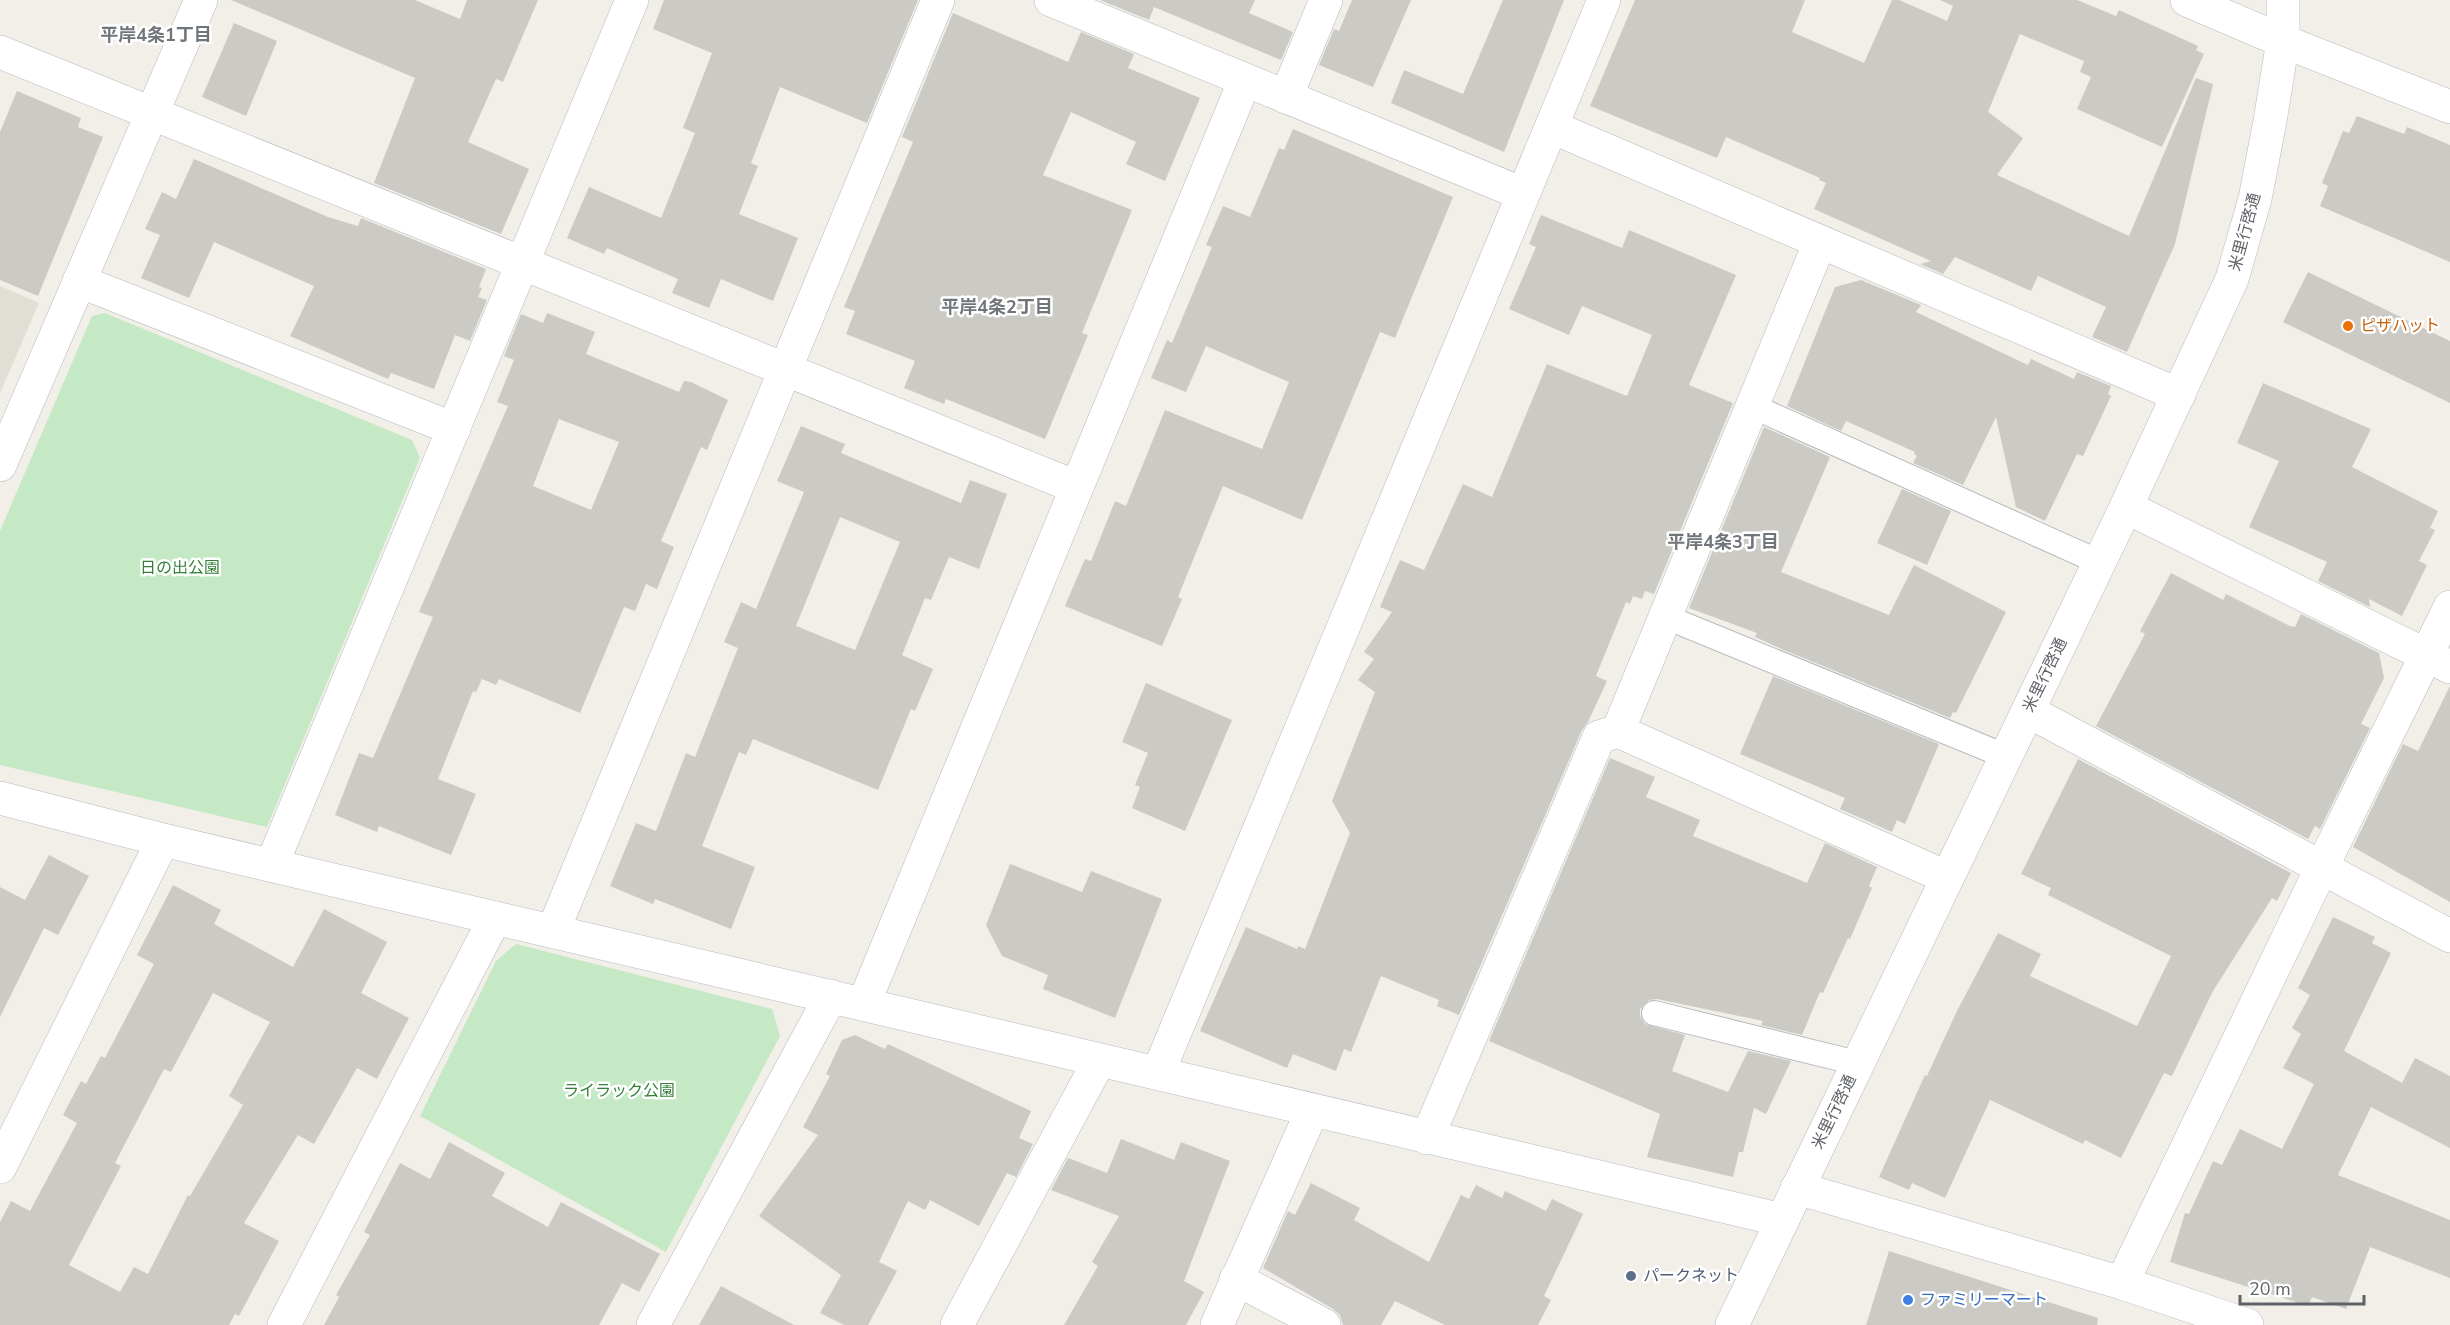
<svg xmlns="http://www.w3.org/2000/svg" width="2450" height="1325" viewBox="0 0 2450 1325" font-family="'Nunito Sans','Noto Sans JP',sans-serif">
  <style>
    .education { fill: #e1ded6 }
    .green { fill: #c5e8c5 }
    .building { fill: #cccac5; fill-rule: evenodd }
    .lines { fill: none; stroke-linecap: round; stroke-linejoin: round }
    .lane-casing { stroke: #b5b8bc; stroke-width: 26 }
    .street-casing { stroke: #b5b8bc; stroke-width: 34 }
    .secondary-casing { stroke: #b6babf; stroke-width: 34 }
    .lane { stroke: #fff; stroke-width: 24 }
    .street { stroke: #fff; stroke-width: 33 }
    .secondary { stroke: #fff; stroke-width: 33 }
    .food-dot { fill: #e8710a; stroke: #fff; stroke-width: 2 }
    .service-dot { fill: #5c6f8a; stroke: #fff; stroke-width: 2 }
    .shop-dot { fill: #3f7fe0; stroke: #fff; stroke-width: 2 }
    .labels { text-anchor: middle; dominant-baseline: central; stroke-width: 5; stroke-linejoin: round; paint-order: stroke }
    .street-label { font-size: 16px; fill: #5f6368; stroke: #fff }
    .food-label { font-size: 16px; fill: #c56008; stroke: #fff; text-anchor: start }
    .park-label { font-size: 16px; fill: #348238; stroke: #fff }
    .service-label { font-size: 16px; fill: #4e5e75; stroke: #fff; text-anchor: start }
    .shop-label { font-size: 16px; fill: #366cbe; stroke: #fff; text-anchor: start }
    .neighbourhood-label { font-size: 18px; font-weight: bold; fill: #70757a; stroke: #fff }
  </style>
  <rect width="100%" height="100%" fill="#f1efe8"/>
  <path class="education" d="M0,286L39,303L0,393Z"/>
  <g class="green">
    <path d="M105,313L412,440L420,458L267,827L0,765V531L92,316Z"/>
    <path d="M516,944L772,1009L780,1036L666,1252L420,1116L496,961Z"/>
  </g>
  <g class="building">
    <path d="M231,0H415L460,19L467,0H538L503,82L496,79L468,142L529,169L501,234L374,183L415,78Z"/>
    <path d="M664,0H918L867,123L780,87L751,163L758,166L739,214L798,238L773,301L721,279L709,308L672,293L678,279L607,248L604,254L567,238L589,187L661,218L695,133L683,128L712,53L653,29Z"/>
    <path d="M1100,0H1255L1249,13L1293,32L1281,60L1154,7L1149,20Z"/>
    <path d="M1352,0H1411L1373,87L1319,65L1334,29L1339,31Z"/>
    <path d="M1503,0H1564L1504,152L1391,103L1404,70L1463,94Z"/>
    <path d="M1635,0H1805L1792,32L1864,63L1892,0H1899L1947,21L1953,6L1940,0H2077L2116,16L2119,10L2198,46L2196,50L2204,54L2162,147L2077,109L2091,77L2080,72L2084,61L2020,34L1988,112L2023,138L1997,175L2129,236L2196,78L2213,84L2175,244L2127,352L2092,337L2106,307L2038,276L2031,291L1955,257L1943,274L1920,264L1931,261L1814,209L1826,183L1819,180L1820,178L1726,137L1717,158L1590,106Z"/>
    <path d="M953,13L1068,62L1081,32L1134,54L1128,68L1200,98L1165,181L1126,164L1136,142L1071,112L1043,175L1132,210L1082,333L1088,335L1045,439L946,399L944,404L904,388L915,361L846,334L855,311L844,307L913,142L902,137Z"/>
    <path d="M234,23L277,41L246,116L202,97Z"/>
    <path d="M17,91L81,118L78,127L103,137L38,296L0,280V132Z"/>
    <path d="M2357,116L2404,134L2407,127L2450,145V262L2320,206L2328,186L2322,183L2343,131L2349,133Z"/>
    <path d="M1293,129L1453,197L1395,338L1380,332L1302,520L1223,486L1178,597L1182,599L1162,646L1065,606L1085,559L1091,561L1115,501L1126,506L1165,410L1262,449L1289,382L1206,346L1186,392L1151,378L1167,340L1172,343L1212,247L1206,245L1223,206L1250,217L1279,148L1284,150Z"/>
    <path d="M194,159L328,217L358,226L361,218L486,269L479,287L482,288L478,297L487,300L470,341L455,335L434,389L391,373L388,379L290,336L314,286L214,242L189,298L141,278L160,235L145,229L162,192L176,199Z"/>
    <path d="M1541,215L1622,248L1629,230L1736,275L1689,385L1733,403L1654,594L1645,591L1642,599L1633,596L1630,604L1626,602L1596,676L1607,681L1588,722L1582,730L1459,1015L1437,1006L1439,1000L1381,976L1351,1052L1344,1049L1336,1071L1293,1054L1287,1068L1200,1031L1246,927L1297,949L1298,946L1305,949L1350,833L1332,801L1375,692L1358,680L1374,659L1364,652L1392,612L1380,607L1400,560L1424,570L1463,484L1492,497L1547,364L1627,396L1652,335L1582,306L1569,335L1509,309L1536,247L1529,244Z"/>
    <path d="M2308,272L2450,341V403L2283,322Z"/>
    <path d="M1861,280L1921,305L1916,312L2028,365L2031,359L2074,379L2077,372L2111,386L2108,394L2111,396L2083,456L2077,454L2045,521L2016,507L1996,417L1963,485L1913,463L1917,456L1914,454L1915,452L1846,421L1841,431L1787,406L1835,287Z"/>
    <path d="M547,313L595,332L586,354L679,392L684,381L691,382L728,400L707,450L701,447L661,541L674,547L657,589L646,584L635,611L624,607L580,713L499,679L496,685L482,679L476,692L473,691L438,779L476,794L451,855L379,826L377,832L335,815L359,753L373,758L433,617L419,612L508,406L497,402L514,360L504,356L521,314L543,323ZM559,419L619,442L591,510L533,486Z"/>
    <path d="M2263,383L2371,429L2352,467L2438,511L2430,528L2435,530L2419,561L2427,565L2402,616L2369,599L2370,607L2318,581L2327,562L2249,527L2279,461L2237,443Z"/>
    <path d="M801,426L845,444L841,453L961,503L970,480L1007,494L979,569L949,557L931,600L925,598L902,655L933,669L915,711L911,709L878,790L753,739L746,755L739,752L702,846L755,867L731,929L655,899L653,904L610,886L636,823L656,831L686,753L695,757L738,648L724,642L741,602L756,609L804,492L777,481ZM840,517L900,542L855,650L796,626Z"/>
    <path d="M1764,427L1830,457L1781,572L1889,615L1914,565L2006,612L1956,713L1953,712L1950,718L1784,650L1755,637L1757,633L1689,608Z"/>
    <path d="M1902,489L1951,511L1927,565L1877,543Z"/>
    <path d="M2171,573L2223,600L2226,594L2290,626L2295,627L2301,614L2379,653L2384,678L2361,724L2370,728L2320,829L2315,826L2308,839L2096,726L2145,634L2140,631Z"/>
    <path d="M1773,676L1939,744L1905,824L1897,820L1892,832L1840,809L1845,798L1740,754Z"/>
    <path d="M1146,683L1232,720L1185,831L1132,808L1140,787L1135,785L1148,753L1122,742Z"/>
    <path d="M2450,686V902L2353,847L2403,744L2418,751Z"/>
    <path d="M1610,758L1655,777L1646,797L1700,820L1693,836L1807,883L1825,843L1877,867L1869,886L1872,888L1850,939L1848,938L1823,993L1820,992L1802,1035L1761,1025L1763,1021L1657,999L1649,1000L1640,1009V1016L1645,1024L1685,1035L1672,1071L1728,1092L1748,1051L1791,1061L1766,1114L1754,1108L1743,1152H1739L1733,1177L1647,1157L1660,1114L1489,1041Z"/>
    <path d="M2078,759L2291,873L2277,901L2272,898L2213,991L2172,1076L2164,1073L2121,1158L2085,1140L2083,1144L1990,1100L1945,1198L1912,1183L1909,1190L1879,1177L1925,1075L1927,1076L1956,1013L1998,933L2041,954L2030,976L2137,1026L2171,956L2048,895L2051,888L2021,874Z"/>
    <path d="M49,855L89,876L58,935L44,928L0,1017V887L25,900Z"/>
    <path d="M1010,864L1082,892L1091,871L1162,899L1115,1018L1043,989L1048,975L1002,956L986,925Z"/>
    <path d="M173,885L221,910L214,924L293,967L324,909L387,942L361,993L409,1018L377,1079L357,1068L314,1144L298,1135L244,1223L279,1241L239,1316L235,1314L229,1325H0V1222L11,1201L30,1211L77,1123L63,1115L81,1081L86,1084L101,1056L105,1058L154,964L137,955ZM213,993L270,1022L229,1096L243,1105L190,1196L188,1195L148,1274L134,1267L120,1292L69,1265L121,1166L115,1163L164,1069L171,1072Z"/>
    <path d="M2333,917L2375,937L2372,943L2391,953L2344,1051L2402,1083L2415,1058L2450,1076V1148L2371,1107L2338,1175L2450,1220V1278L2370,1247L2346,1309L2312,1297L2308,1306L2170,1262L2185,1213L2189,1214L2213,1161L2222,1165L2240,1129L2282,1149L2314,1084L2283,1068L2301,1034L2292,1028L2310,995L2298,988Z"/>
    <path d="M855,1035L885,1049L888,1044L1031,1111L1019,1138L1033,1144L1016,1177L1007,1173L979,1226L930,1200L925,1210L908,1201L879,1262L897,1271L868,1325H844L820,1313L841,1275L759,1216L818,1135L803,1127L830,1076L826,1074L842,1040Z"/>
    <path d="M1121,1139L1174,1160L1181,1142L1230,1161L1184,1281L1204,1292L1186,1325H1064L1098,1266L1092,1262L1119,1216L1051,1190L1068,1158L1107,1173Z"/>
    <path d="M449,1142L505,1173L492,1196L548,1227L561,1202L660,1254L639,1292L622,1283L599,1325H324L339,1297L336,1295L370,1235L364,1232L400,1163L430,1179Z"/>
    <path d="M1311,1183L1360,1208L1354,1220L1429,1262L1461,1195L1469,1199L1476,1185L1502,1198L1505,1191L1546,1211L1552,1199L1583,1214L1544,1296L1551,1300L1538,1325H1445L1395,1301L1381,1325H1343L1340,1315L1333,1309L1263,1268L1288,1211L1295,1215Z"/>
    <path d="M1889,1251L2098,1318L2097,1325H1866Z"/>
    <path d="M721,1286L794,1325H699Z"/>
  </g>
  <g class="lines">
    <g class="lane-casing">
      <g id="lane">
        <path d="M1752,406L2099,562"/>
        <path d="M1666,617L2005,756"/>
        <path d="M1654,1013L1857,1063"/>
      </g>
    </g>
    <g class="street-casing">
      <g id="street">
        <path d="M1051,0L1523,194"/>
        <path d="M2283,41L2450,107"/>
        <path d="M0,52L1076,487"/>
        <path d="M1286,97L1326,0"/>
        <path d="M1552,127L2179,395"/>
        <path d="M1820,242L1618,731L1946,877"/>
        <path d="M79,281L454,429"/>
        <path d="M0,465L201,0"/>
        <path d="M2126,507L2450,667"/>
        <path d="M2028,711L2450,936"/>
        <path d="M272,864L632,0"/>
        <path d="M553,931L938,0"/>
        <path d="M864,1003L1245,80"/>
        <path d="M1158,1073L1604,0"/>
        <path d="M1427,1138L1599,737L1618,731"/>
        <path d="M0,1167L163,840"/>
        <path d="M1236,1279L1324,1325"/>
        <path d="M2122,1283L2321,869L2450,607"/>
        <path d="M284,1325L495,918"/>
        <path d="M653,1325L831,996"/>
        <path d="M957,1325L1099,1061"/>
        <path d="M1217,1325L1312,1111"/>
      </g>
    </g>
    <g class="secondary-casing">
      <g id="secondary">
        <path d="M2187,0L2283,41"/>
        <path d="M0,798L163,840L1782,1220"/>
        <path d="M1797,1188L2122,1283L2247,1325"/>
        <path d="M1732,1325L2126,507L2232,279L2255,199L2270,121L2283,41V0"/>
      </g>
    </g>
    <use href="#lane" class="lane"/>
    <use href="#street" class="street"/>
    <use href="#secondary" class="secondary"/>
  </g>
  <circle class="food-dot" cx="2348" cy="326" r="6"/>
  <circle class="service-dot" cx="1631" cy="1276" r="6"/>
  <circle class="shop-dot" cx="1908" cy="1300" r="6"/>
  <g class="labels">
    <g class="street-label">
      <text transform="translate(2245 232) rotate(-75)">米里行啓通</text>
      <text transform="translate(2045 675) rotate(-64)">米里行啓通</text>
      <text transform="translate(1834 1112) rotate(-64)">米里行啓通</text>
    </g>
    <g class="food-label">
      <text x="2360" y="326">ピザハット</text>
    </g>
    <g class="park-label">
      <text x="180" y="568">日の出公園</text>
      <text x="619" y="1091">ライラック公園</text>
    </g>
    <g class="service-label">
      <text x="1643" y="1276">パークネット</text>
    </g>
    <g class="shop-label">
      <text x="1920" y="1300">ファミリーマート</text>
    </g>
    <g class="neighbourhood-label">
      <text x="156" y="35">平岸4条1丁目</text>
      <text x="997" y="307">平岸4条2丁目</text>
      <text x="1723" y="542">平岸4条3丁目</text>
    </g>
  </g>
  <path d="M2240 1295v9h124v-9" fill="none" stroke="#5f6368" stroke-width="3"/>
  <text x="2249" y="1295" font-size="18" fill="#5f6368" stroke="#ffffff" stroke-width="4.5" paint-order="stroke">20 m</text>
</svg>
